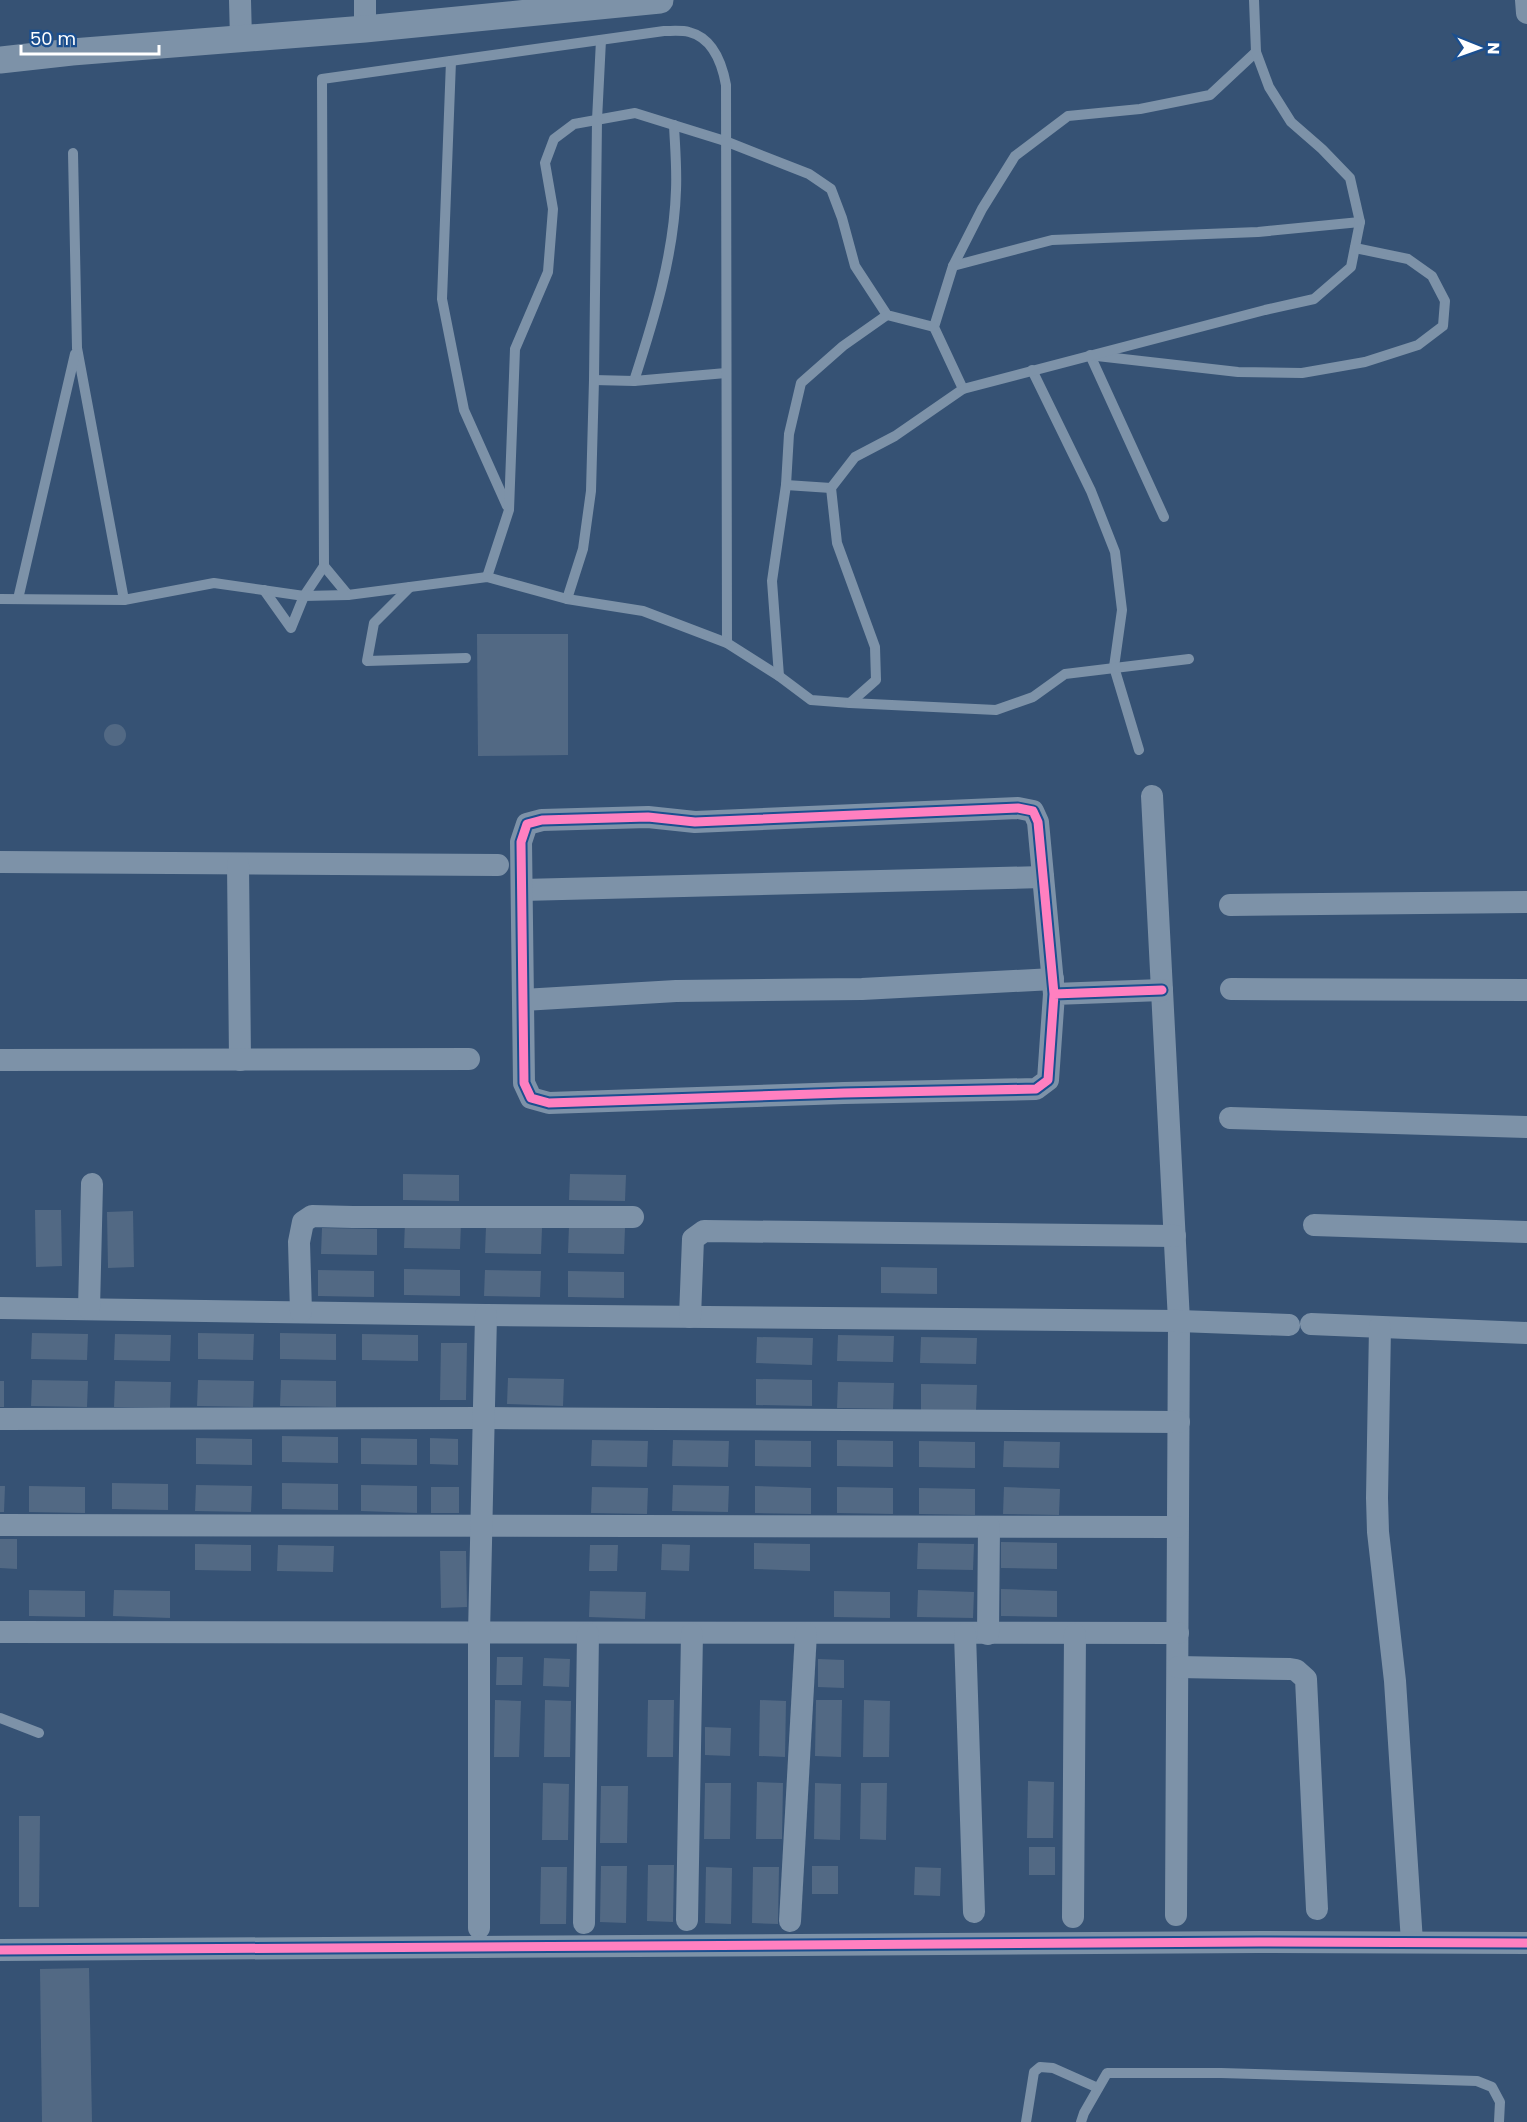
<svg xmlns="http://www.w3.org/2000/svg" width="1527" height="2122" viewBox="0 0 1527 2122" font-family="Poppins,sans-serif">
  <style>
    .building { fill: #526984 }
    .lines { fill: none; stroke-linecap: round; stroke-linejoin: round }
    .service { stroke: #7d92a8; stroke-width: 10 }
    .minor { stroke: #7d92a8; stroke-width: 22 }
    .tertiary { stroke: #7d92a8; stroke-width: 27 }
    .cycleway-casing { stroke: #1b4f8f; stroke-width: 13 }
    .cycleway { stroke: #ff80c0; stroke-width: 9 }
  </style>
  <rect width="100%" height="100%" fill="#365274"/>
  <g class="building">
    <path d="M477,634H568V755L478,756Z"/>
    <circle cx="115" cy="735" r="11"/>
    <path d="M403,1174L459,1175V1201L403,1200Z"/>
    <path d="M570,1174L626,1175L625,1201L569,1200Z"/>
    <path d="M35,1210H61L62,1266L36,1267Z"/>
    <path d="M133,1211L134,1267L108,1268L107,1212Z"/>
    <path d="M405,1222L461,1223L460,1249L404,1248Z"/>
    <path d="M569,1226L625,1228L624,1254L568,1253Z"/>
    <path d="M486,1227L542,1228L541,1254L485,1253Z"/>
    <path d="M322,1228L377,1229V1255L321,1254Z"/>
    <path d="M881,1267L937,1268V1294L881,1293Z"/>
    <path d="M404,1269L460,1270V1296L404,1295Z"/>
    <path d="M318,1270L374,1271V1297L318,1296Z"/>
    <path d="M485,1270L541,1271L540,1297L484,1296Z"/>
    <path d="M568,1271L624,1272V1298L568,1297Z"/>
    <path d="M32,1333L88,1334L87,1360L31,1359Z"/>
    <path d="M198,1333L254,1334L253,1360L198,1359Z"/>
    <path d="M280,1333L336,1334V1360L280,1359Z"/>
    <path d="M115,1334L171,1335L170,1361L114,1360Z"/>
    <path d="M362,1334L418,1335V1361L362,1360Z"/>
    <path d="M838,1335L894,1336L893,1362L837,1361Z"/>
    <path d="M757,1337L813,1338L812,1365L756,1363Z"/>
    <path d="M921,1337L977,1338L976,1364L920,1363Z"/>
    <path d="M441,1343H467L466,1400H440Z"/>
    <path d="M508,1378L564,1379L563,1406L507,1404Z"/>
    <path d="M756,1379L812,1380V1406L756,1405Z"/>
    <path d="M32,1380L88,1381L87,1407L31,1406Z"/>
    <path d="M198,1380L254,1381L253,1407L197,1406Z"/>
    <path d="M281,1380L336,1381V1407L280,1406Z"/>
    <rect x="0" y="1381" width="4" height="26"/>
    <path d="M115,1381L171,1382L170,1408L114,1407Z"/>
    <path d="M838,1382L894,1383L893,1409L837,1408Z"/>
    <path d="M921,1384L977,1385L976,1411L921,1410Z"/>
    <path d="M282,1436L338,1437V1463L282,1462Z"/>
    <path d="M196,1438L252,1439V1465L196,1464Z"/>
    <path d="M361,1438L417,1439V1465L361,1464Z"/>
    <path d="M430,1438L458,1439V1465L430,1464Z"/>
    <path d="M592,1440L648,1441L647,1467L591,1466Z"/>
    <path d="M673,1440L729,1441L728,1467L672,1466Z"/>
    <path d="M755,1440L811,1441V1467L755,1466Z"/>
    <path d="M837,1440L893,1441V1467L837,1466Z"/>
    <path d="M919,1441L975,1442V1468L919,1467Z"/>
    <path d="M1004,1441L1060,1442L1059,1468L1003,1467Z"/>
    <path d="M112,1483L168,1484V1510L112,1509Z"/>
    <path d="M282,1483L338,1484V1510L282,1509Z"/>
    <path d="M196,1485L252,1486L251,1512L195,1511Z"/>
    <path d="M361,1485L417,1486V1513L361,1511Z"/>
    <path d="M673,1485L729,1486L728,1512L672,1511Z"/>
    <path d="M0,1486H5L4,1512H0Z"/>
    <path d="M29,1486L85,1487V1513L29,1512Z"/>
    <path d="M755,1486L811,1488V1514L755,1513Z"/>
    <rect x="431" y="1487" width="28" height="26"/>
    <path d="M592,1487L648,1488L647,1514L591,1513Z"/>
    <path d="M837,1487L893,1488V1514L837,1513Z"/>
    <path d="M1004,1487L1060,1489L1059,1515L1003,1514Z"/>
    <path d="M919,1488L975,1489V1515L919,1514Z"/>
    <path d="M0,1539H17V1569L0,1568Z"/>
    <path d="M1001,1542L1057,1543V1569L1001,1568Z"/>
    <path d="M754,1543L810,1544V1571L754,1569Z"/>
    <path d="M918,1543L974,1544L973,1570L917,1569Z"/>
    <path d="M195,1544L251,1545V1571L195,1570Z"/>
    <path d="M662,1544L690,1545L689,1571L661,1570Z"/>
    <path d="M278,1545L334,1546L333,1572L277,1571Z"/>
    <path d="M590,1545H618L617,1571H589Z"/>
    <path d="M440,1551H466L467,1607L441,1608Z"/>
    <path d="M1001,1589L1057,1591V1617L1001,1616Z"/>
    <path d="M29,1590L85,1591V1617L29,1616Z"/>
    <path d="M114,1590L170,1591V1618L113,1616Z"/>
    <path d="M918,1590L974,1592L973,1618L917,1617Z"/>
    <path d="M590,1591L646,1592L645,1619L589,1617Z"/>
    <path d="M834,1591L890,1592V1618L834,1617Z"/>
    <path d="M497,1657H523L522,1685H496Z"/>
    <path d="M544,1658L570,1659L569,1687L543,1686Z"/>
    <path d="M818,1659L844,1660V1688L818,1687Z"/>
    <path d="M495,1700L521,1701L519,1757H494Z"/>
    <path d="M545,1700L571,1701L570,1757H544Z"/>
    <path d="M648,1700H674L673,1757H647Z"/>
    <path d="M760,1700L786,1701L785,1757L759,1756Z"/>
    <path d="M816,1700H842L841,1757L815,1756Z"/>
    <path d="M864,1700L890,1701L889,1757H863Z"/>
    <path d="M705,1727L731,1728L730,1756L705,1755Z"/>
    <path d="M1028,1781L1054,1782L1053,1838H1027Z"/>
    <path d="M757,1782L783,1783L782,1839H756Z"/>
    <path d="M543,1783L569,1784L568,1840H542Z"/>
    <path d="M705,1783H731L730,1839H704Z"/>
    <path d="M815,1783L841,1784L840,1840L814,1839Z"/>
    <path d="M861,1783H887L886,1840L860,1839Z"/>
    <path d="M601,1786H628L627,1843H600Z"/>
    <path d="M19,1816H40L39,1907H19Z"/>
    <rect x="1029" y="1847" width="26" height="28"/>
    <path d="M648,1865H674L673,1922L647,1921Z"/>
    <path d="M601,1866H627L626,1923L600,1922Z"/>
    <rect x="812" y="1866" width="26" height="28"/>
    <path d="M541,1867H567L566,1924H540Z"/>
    <path d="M706,1867L732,1868L731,1924L705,1923Z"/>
    <path d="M753,1867H779L778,1924L752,1923Z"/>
    <path d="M915,1867L941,1868L940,1896L914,1895Z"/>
    <path d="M89,1968L92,2122H42L40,1969Z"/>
  </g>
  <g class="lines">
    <g class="service">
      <path d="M451,61L442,299L464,410L507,506"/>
      <path d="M73,153L77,348L124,600"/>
      <path d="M953,266L1052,240L1258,232L1360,222"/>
      <path d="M1090,355L1164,517"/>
      <path d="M1097,356L1238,372L1302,373L1365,362L1418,345L1443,326L1445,301L1432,276L1408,259L1355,248"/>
      <path d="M1032,370L1091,491L1115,552L1122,610L1114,667L1139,750"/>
      <path d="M594,380L634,381L726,373"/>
      <path d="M634,381C654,319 674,255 676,190C677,168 675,147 674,125"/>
      <path d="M963,389L934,327L953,266L982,209L1015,156L1068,116L1140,109L1210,95L1256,52"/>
      <path d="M786,485L831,488"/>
      <path d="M324,566L348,595"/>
      <path d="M487,577L509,510L515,349L548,272L553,209L545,163L554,139L574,124L635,113L725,141L809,174L831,189L842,218L855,266L887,315L934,327"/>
      <path d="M410,587L374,623L367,661L466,658"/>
      <path d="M264,590L291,628L304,596L324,566L322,79L664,31C672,31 682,30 689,32C713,38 722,63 726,85L727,643"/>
      <path d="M0,599L124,600L214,583L304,596L348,595L487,577L567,599L643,611L727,643L779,676L811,700L850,703L876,680L875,647L837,543L831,488L855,457L895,436L963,389L1265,310L1314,299L1351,267L1360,222L1350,178L1322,149L1291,122L1269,87L1256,52L1254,0"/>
      <path d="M18,599L75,354"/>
      <path d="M567,599L583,549L591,491L594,380L597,120L601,40"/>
      <path d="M779,676L772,581L786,485L789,434L801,383L843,346L887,315"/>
      <path d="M850,703L996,710L1033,697L1065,674L1189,659"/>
      <path d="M0,1718L39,1733"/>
      <path d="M1026,2122L1034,2072L1040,2067L1053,2068L1098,2088"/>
      <path d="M1081,2122L1084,2113L1107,2073H1221L1477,2081L1492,2087L1500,2102L1499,2122"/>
    </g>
    <g class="minor">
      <path d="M240,0L241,39"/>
      <path d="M1526,0L1527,13"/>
      <path d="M365,29V0"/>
      <path d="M1152,796L1179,1321L1176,1915"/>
      <path d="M0,862L498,865"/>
      <path d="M238,864L240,1060"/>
      <path d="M522,890L1043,877"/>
      <path d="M1230,905L1527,902"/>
      <path d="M1231,989L1527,990"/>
      <path d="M1054,994L1048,1080L1036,1089L844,1093L549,1103L531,1098L524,1083L521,842L527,824L542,820L648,817L695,822L1018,808L1033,811L1038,822L1054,994L1162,990"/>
      <path d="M523,1000L676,991L862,989L1053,979"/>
      <path d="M0,1060L469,1059"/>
      <path d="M1230,1118L1527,1127"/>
      <path d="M1314,1225L1527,1232"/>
      <path d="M0,1308L486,1315L1179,1321L1289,1325"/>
      <path d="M89,1309L92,1184"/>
      <path d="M301,1312L299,1242L303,1222L312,1216L353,1217H633"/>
      <path d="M690,1317L693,1239L704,1231L1175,1236"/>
      <path d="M1311,1324L1527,1333"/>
      <path d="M1380,1327L1377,1498L1378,1532L1395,1681L1412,1942"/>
      <path d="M0,1419L484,1418L1179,1422"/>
      <path d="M0,1525L1177,1527"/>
      <path d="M0,1632L1178,1633"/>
      <path d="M965,1634L974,1912"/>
      <path d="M988,1634L989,1527"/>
      <path d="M1178,1667L1290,1669L1296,1670L1306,1679L1317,1909"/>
      <path d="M1073,1917L1075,1634"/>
      <path d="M687,1920L692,1634"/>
      <path d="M790,1921L806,1633"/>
      <path d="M584,1923L588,1634"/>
      <path d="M479,1928V1634L486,1315"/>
      <path d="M0,1950L1259,1942L1527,1943"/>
    </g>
    <path class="tertiary" d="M0,60L72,52L365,29L660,0"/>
    <g class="cycleway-casing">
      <g id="cycleway">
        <path d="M1054,994L1048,1080L1036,1089L844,1093L549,1103L531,1098L524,1083L521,842L527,824L542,820L648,817L695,822L1018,808L1033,811L1038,822L1054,994L1162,990"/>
        <path d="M0,1950L1259,1942L1527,1943"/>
      </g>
    </g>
    <use href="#cycleway" class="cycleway"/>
  </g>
  <g transform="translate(1479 48) rotate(91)" stroke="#1b4f8f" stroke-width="4.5" paint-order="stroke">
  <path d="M0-4.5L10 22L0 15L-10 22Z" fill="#ffffff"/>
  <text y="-9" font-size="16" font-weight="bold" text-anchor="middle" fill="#ffffff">N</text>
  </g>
  <path d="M21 45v9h138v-9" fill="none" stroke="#ffffff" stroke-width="3"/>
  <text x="30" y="45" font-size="18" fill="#ffffff" stroke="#1b4f8f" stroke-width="4.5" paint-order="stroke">50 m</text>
</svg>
